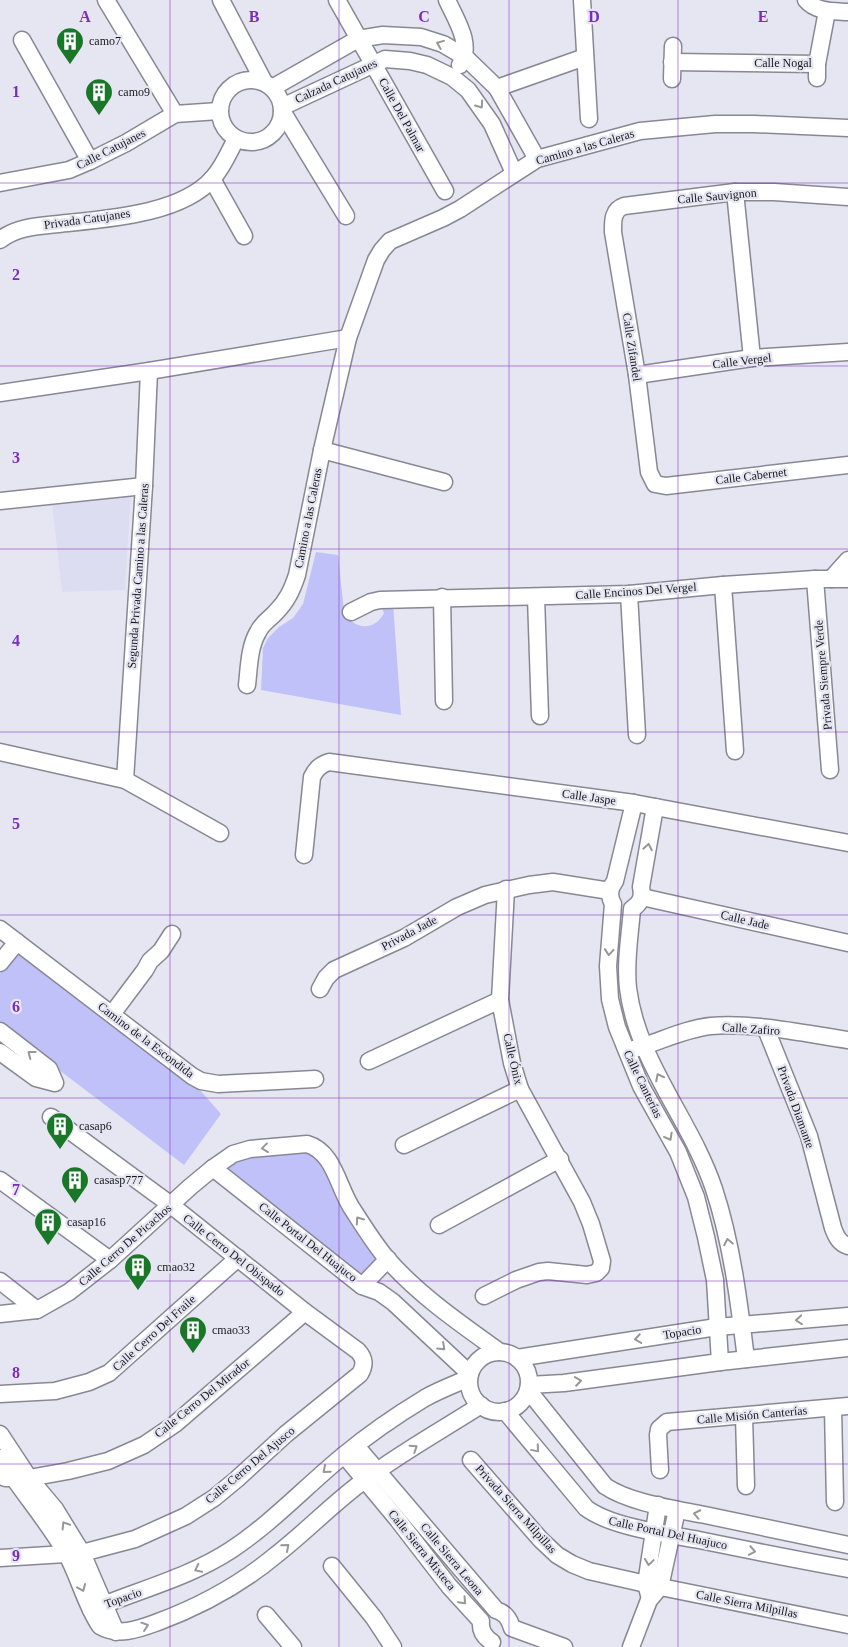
<svg xmlns="http://www.w3.org/2000/svg" width="848" height="1647" viewBox="0 0 848 1647" font-family="Georgia,serif">
  <style>
    .built { fill: #ddddf2 }
    .green { fill: #c1c1fa }
    .lines { fill: none; stroke-linecap: round; stroke-linejoin: round }
    .minor-casing { stroke: #888894; stroke-width: 19 }
    .minor { stroke: #fff; stroke-width: 16 }
    .oneway { stroke: #979799 }
    .grid { fill: none; stroke: #7b2cbf; stroke-width: 1; stroke-opacity: 0.55 }
    .labels { text-anchor: middle; dominant-baseline: central; stroke-width: 4.5; stroke-linejoin: round; paint-order: stroke }
    .poi-label { font-size: 12px; fill: #17171c; stroke: #e6e6f3; text-anchor: start }
    .street-label { font-size: 12px; fill: #17171c; stroke: #e6e6f3 }
    .grid-label { font-size: 16px; text-anchor: middle; font-weight: bold; fill: #7b2cbf; stroke: #e6e6f3; stroke-width: 4.5; stroke-linejoin: round; paint-order: stroke }
  </style>
  <rect width="100%" height="100%" fill="#e6e6f3"/>
  <path class="built" d="M131,492L125,590L62,592L52,504Z"/>
  <g class="green">
    <path d="M316,552L338,555L344,611C353,630 374,632 384,613L381,607L393,603L401,715L261,690L263,648L268,638L279,627L293,618L303,604Z"/>
    <path d="M20,952L27,954L199,1089L221,1114L184,1165L0,1025V974L15,955Z"/>
    <path d="M306,1150L317,1157L376,1255L378,1262L367,1275L360,1276L227,1171L229,1166L242,1158Z"/>
  </g>
  <g class="lines">
    <g class="minor-casing">
      <g id="minor">
        <path d="M106,0L175,114"/>
        <path d="M221,0L264,82"/>
        <path d="M337,0L445,191"/>
        <path d="M447,0C456,20 473,44 460,65"/>
        <path d="M582,0L589,119"/>
        <path d="M806,0C816,12 833,11 848,12"/>
        <path d="M22,40L90,161"/>
        <path d="M672,62L817,64"/>
        <path d="M817,78V64L827,11"/>
        <path d="M672,79L673,46"/>
        <circle cx="251" cy="111" r="31"/>
        <path d="M272,88L358,39L383,35L421,37L443,44L465,57L497,88L537,159"/>
        <path d="M497,88L585,57"/>
        <path d="M282,107L385,59L410,61L427,65L452,77L468,90L492,124L514,173"/>
        <path d="M282,111L346,216"/>
        <path d="M212,179L244,236"/>
        <path d="M0,183L69,170L90,161L126,143L175,114L219,111"/>
        <path d="M735,192L752,358"/>
        <path d="M848,197L774,192H735L624,206C612,210 613,222 613,232L637,375L649,472L655,484L666,486L848,465"/>
        <path d="M0,240C16,227 38,226 58,224C104,219 181,215 213,178C223,167 229,152 236,139"/>
        <path d="M637,375L752,358L848,352"/>
        <path d="M0,393L149,371L348,338"/>
        <path d="M322,450L444,482"/>
        <path d="M0,501L144,486"/>
        <path d="M815,579L830,770"/>
        <path d="M831,579L848,560"/>
        <path d="M723,585L735,751"/>
        <path d="M629,594L637,735"/>
        <path d="M442,597L444,701"/>
        <path d="M536,597L540,716"/>
        <path d="M351,612L371,602L380,600L629,594L723,585L815,579H848"/>
        <path d="M247,685C249,668 249,647 258,632C262,623 270,619 276,612C287,601 292,590 297,575L322,450L348,338L376,260L382,250L390,241L443,218L460,209L537,159L640,131L715,124H754L848,128"/>
        <path d="M0,752L125,780L220,833"/>
        <path d="M125,780L144,486L149,371"/>
        <path d="M634,803L615,881C610,888 608,895 613,904L608,966L610,999L617,1027L641,1086L678,1152L696,1197L706,1237L715,1280L720,1362"/>
        <path d="M655,807L641,887C643,897 641,903 632,909C630,935 625,962 628,988C637,1062 691,1120 714,1189C732,1244 739,1302 746,1359"/>
        <path d="M304,855L312,777C316,769 320,765 329,762L634,803L848,843"/>
        <path d="M642,897L848,943"/>
        <path d="M0,929L192,1076L201,1081L218,1084L315,1079"/>
        <path d="M0,963L17,942"/>
        <path d="M320,989L326,978L334,970L404,938L457,907L485,895L529,885L553,882L610,891"/>
        <path d="M112,1014L145,970L150,961L161,951L172,934"/>
        <path d="M766,1029L809,1136L833,1228C836,1236 839,1243 848,1246"/>
        <path d="M0,1031L49,1069L55,1083L36,1078L0,1052"/>
        <path d="M634,1049C660,1042 683,1029 711,1026C751,1022 807,1034 848,1040"/>
        <path d="M369,1061L500,1000"/>
        <path d="M404,1145L520,1089"/>
        <path d="M213,1168L362,1286L379,1292L393,1302L470,1374"/>
        <path d="M0,1180L110,1260"/>
        <path d="M439,1225L560,1159"/>
        <path d="M0,1281L37,1310"/>
        <path d="M362,1286L388,1259"/>
        <path d="M484,1296L516,1280L539,1272L548,1271L587,1275L596,1273L601,1268L602,1261L591,1224L582,1202L520,1089L512,1063L500,1000L506,889"/>
        <path d="M0,1314L37,1310L69,1292L110,1260L190,1187L213,1168L233,1154L250,1149L307,1144C335,1152 338,1189 353,1210C364,1227 375,1245 388,1260C420,1296 461,1324 500,1352"/>
        <circle cx="499" cy="1382" r="30"/>
        <path d="M517,1358L717,1327L848,1316"/>
        <path d="M529,1385L564,1383L720,1362L848,1348"/>
        <path d="M528,1390L605,1486C630,1503 675,1509 705,1515C752,1525 800,1535 848,1545"/>
        <path d="M0,1394L55,1391L89,1382L109,1373L238,1258"/>
        <path d="M833,1408L835,1502"/>
        <path d="M505,1411L586,1508C611,1527 667,1534 699,1540C748,1550 798,1560 848,1569"/>
        <path d="M744,1416L746,1486"/>
        <path d="M0,1434L29,1478L55,1509L82,1553L116,1632"/>
        <path d="M356,1446L496,1610C505,1613 509,1618 512,1628L564,1647"/>
        <path d="M344,1455L398,1520L449,1586L481,1621C480,1630 484,1637 492,1642"/>
        <path d="M0,1458C21,1491 47,1520 66,1553C79,1576 85,1604 100,1626C119,1637 139,1629 158,1622C201,1606 240,1585 276,1555C307,1531 334,1502 366,1479C402,1452 442,1430 481,1405"/>
        <path d="M471,1460L541,1540L557,1555L572,1564L589,1571L646,1584L848,1625"/>
        <path d="M660,1470L658,1435L659,1429L667,1422L848,1406"/>
        <path d="M5,1478H29L68,1471L108,1461L144,1445L175,1424L305,1312"/>
        <path d="M0,1558L82,1553L135,1539L186,1516L214,1498L237,1479L286,1434L360,1374C365,1365 365,1359 358,1351L305,1312L171,1205L51,1117"/>
        <path d="M332,1566L374,1618L393,1647"/>
        <path d="M649,1595L646,1584L658,1505"/>
        <path d="M91,1610C138,1590 188,1578 231,1550C272,1523 306,1486 344,1455C369,1434 397,1415 425,1398C439,1390 455,1384 469,1378"/>
        <path d="M266,1615L293,1647"/>
        <path d="M631,1647L649,1600L660,1587L677,1510"/>
      </g>
    </g>
    <use href="#minor" class="minor"/>
  </g>
  <defs><path id="oneway-chevron" d="M-2-3.5L2.5 0L-2 3.5" fill="none" stroke-width="1.6" stroke-linecap="round" stroke-linejoin="round" transform="scale(1.25)"/></defs>
  <g class="oneway">
    <use href="#oneway-chevron" transform="translate(440 44) rotate(-158)"/>
    <use href="#oneway-chevron" transform="translate(480 105) rotate(55)"/>
    <use href="#oneway-chevron" transform="translate(648 847) rotate(-80)"/>
    <use href="#oneway-chevron" transform="translate(609 952) rotate(95)"/>
    <use href="#oneway-chevron" transform="translate(31 1054) rotate(-143)"/>
    <use href="#oneway-chevron" transform="translate(659 1077) rotate(-117)"/>
    <use href="#oneway-chevron" transform="translate(669 1137) rotate(61)"/>
    <use href="#oneway-chevron" transform="translate(265 1148) rotate(173)"/>
    <use href="#oneway-chevron" transform="translate(359 1220) rotate(-125)"/>
    <use href="#oneway-chevron" transform="translate(728 1242) rotate(-101)"/>
    <use href="#oneway-chevron" transform="translate(799 1320) rotate(175)"/>
    <use href="#oneway-chevron" transform="translate(638 1339) rotate(171)"/>
    <use href="#oneway-chevron" transform="translate(442 1347) rotate(43)"/>
    <use href="#oneway-chevron" transform="translate(578 1381) rotate(-8)"/>
    <use href="#oneway-chevron" transform="translate(414 1448) rotate(-33)"/>
    <use href="#oneway-chevron" transform="translate(536 1449) rotate(50)"/>
    <use href="#oneway-chevron" transform="translate(326 1470) rotate(139)"/>
    <use href="#oneway-chevron" transform="translate(697 1514) rotate(-168)"/>
    <use href="#oneway-chevron" transform="translate(65 1525) rotate(-122)"/>
    <use href="#oneway-chevron" transform="translate(286 1547) rotate(-41)"/>
    <use href="#oneway-chevron" transform="translate(752 1551) rotate(11)"/>
    <use href="#oneway-chevron" transform="translate(649 1562) rotate(98)"/>
    <use href="#oneway-chevron" transform="translate(198 1569) rotate(154)"/>
    <use href="#oneway-chevron" transform="translate(82 1588) rotate(67)"/>
    <use href="#oneway-chevron" transform="translate(463 1601) rotate(47)"/>
    <use href="#oneway-chevron" transform="translate(145 1626) rotate(-19)"/>
  </g>
  <path class="grid" d="M170,0V1647M339,0V1647M509,0V1647M678,0V1647M0,183H848M0,366H848M0,549H848M0,732H848M0,915H848M0,1098H848M0,1281H848M0,1464H848"/>
  <defs>
    <g id="building-pin" transform="scale(1.4375)"><path d="M0 17L-7.5 6A9.5 9.5 0 1 1 7.5 6Z" fill="#197828" stroke="#e6e6f3"/><path d="M-4-6H4V6H1V3H-1V6H-4ZM-2.5-4.3h1.7v1.8h-1.7ZM.8-4.3h1.7v1.8H.8ZM-2.5-1h1.7V.8h-1.7ZM.8-1h1.7V.8H.8Z" fill="#fff"/></g>
  </defs>
  <g fill-rule="evenodd">
    <use href="#building-pin" x="70" y="41"/>
    <use href="#building-pin" x="99" y="92"/>
    <use href="#building-pin" x="60" y="1126"/>
    <use href="#building-pin" x="75" y="1180"/>
    <use href="#building-pin" x="48" y="1222"/>
    <use href="#building-pin" x="138" y="1267"/>
    <use href="#building-pin" x="193" y="1330"/>
  </g>
  <g class="labels">
    <g class="poi-label">
      <text x="89" y="41">camo7</text>
      <text x="118" y="92">camo9</text>
      <text x="79" y="1126">casap6</text>
      <text x="94" y="1180">casasp777</text>
      <text x="67" y="1222">casap16</text>
      <text x="157" y="1267">cmao32</text>
      <text x="212" y="1330">cmao33</text>
    </g>
    <g class="street-label">
      <text x="783" y="63">Calle Nogal</text>
      <text transform="translate(336 81) rotate(-25)">Calzada Catujanes</text>
      <text transform="translate(402 115) rotate(61)">Calle Del Palmar</text>
      <text transform="translate(585 147) rotate(-16)">Camino a las Caleras</text>
      <text transform="translate(111 149) rotate(-27)">Calle Catujanes</text>
      <text transform="translate(717 196) rotate(-5)">Calle Sauvignon</text>
      <text transform="translate(87 219) rotate(-8)">Privada Catujanes</text>
      <text transform="translate(632 347) rotate(81)">Calle Zifandel</text>
      <text transform="translate(742 361) rotate(-7)">Calle Vergel</text>
      <text transform="translate(751 476) rotate(-7)">Calle Cabernet</text>
      <text transform="translate(308 518) rotate(-79)">Camino a las Caleras</text>
      <text transform="translate(138 576) rotate(-86)">Segunda Privada Camino a las Caleras</text>
      <text transform="translate(636 591) rotate(-4)">Calle Encinos Del Vergel</text>
      <text transform="translate(823 675) rotate(-95)">Privada Siempre Verde</text>
      <text transform="translate(589 797) rotate(8)">Calle Jaspe</text>
      <text transform="translate(745 920) rotate(13)">Calle Jade</text>
      <text transform="translate(409 933) rotate(-28)">Privada Jade</text>
      <text transform="translate(751 1029) rotate(4)">Calle Zafiro</text>
      <text transform="translate(146 1040) rotate(37)">Camino de la Escondida</text>
      <text transform="translate(513 1059) rotate(77)">Calle Ónix</text>
      <text transform="translate(643 1084) rotate(64)">Calle Canterías</text>
      <text transform="translate(796 1107) rotate(70)">Privada Diamante</text>
      <text transform="translate(308 1242) rotate(38)">Calle Portal Del Huajuco</text>
      <text transform="translate(125 1245) rotate(-41)">Calle Cerro De Picachos</text>
      <text transform="translate(234 1255) rotate(38)">Calle Cerro Del Obispado</text>
      <text transform="translate(682 1332) rotate(-9)">Topacio</text>
      <text transform="translate(154 1333) rotate(-42)">Calle Cerro Del Fraile</text>
      <text transform="translate(202 1398) rotate(-39)">Calle Cerro Del Mirador</text>
      <text transform="translate(752 1415) rotate(-5)">Calle Misión Canterías</text>
      <text transform="translate(250 1465) rotate(-40)">Calle Cerro Del Ajusco</text>
      <text transform="translate(516 1509) rotate(48)">Privada Sierra Milpillas</text>
      <text transform="translate(668 1533) rotate(12)">Calle Portal Del Huajuco</text>
      <text transform="translate(422 1550) rotate(51)">Calle Sierra Mixteca</text>
      <text transform="translate(452 1559) rotate(50)">Calle Sierra Leona</text>
      <text transform="translate(123 1598) rotate(-20)">Topacio</text>
      <text transform="translate(747 1604) rotate(11)">Calle Sierra Milpillas</text>
    </g>
  </g>
  <g class="grid-label">
    <text x="85" y="22">A</text>
    <text x="254" y="22">B</text>
    <text x="424" y="22">C</text>
    <text x="594" y="22">D</text>
    <text x="763" y="22">E</text>
    <text x="16" y="97">1</text>
    <text x="16" y="280">2</text>
    <text x="16" y="463">3</text>
    <text x="16" y="646">4</text>
    <text x="16" y="829">5</text>
    <text x="16" y="1012">6</text>
    <text x="16" y="1195">7</text>
    <text x="16" y="1378">8</text>
    <text x="16" y="1561">9</text>
  </g>
</svg>
